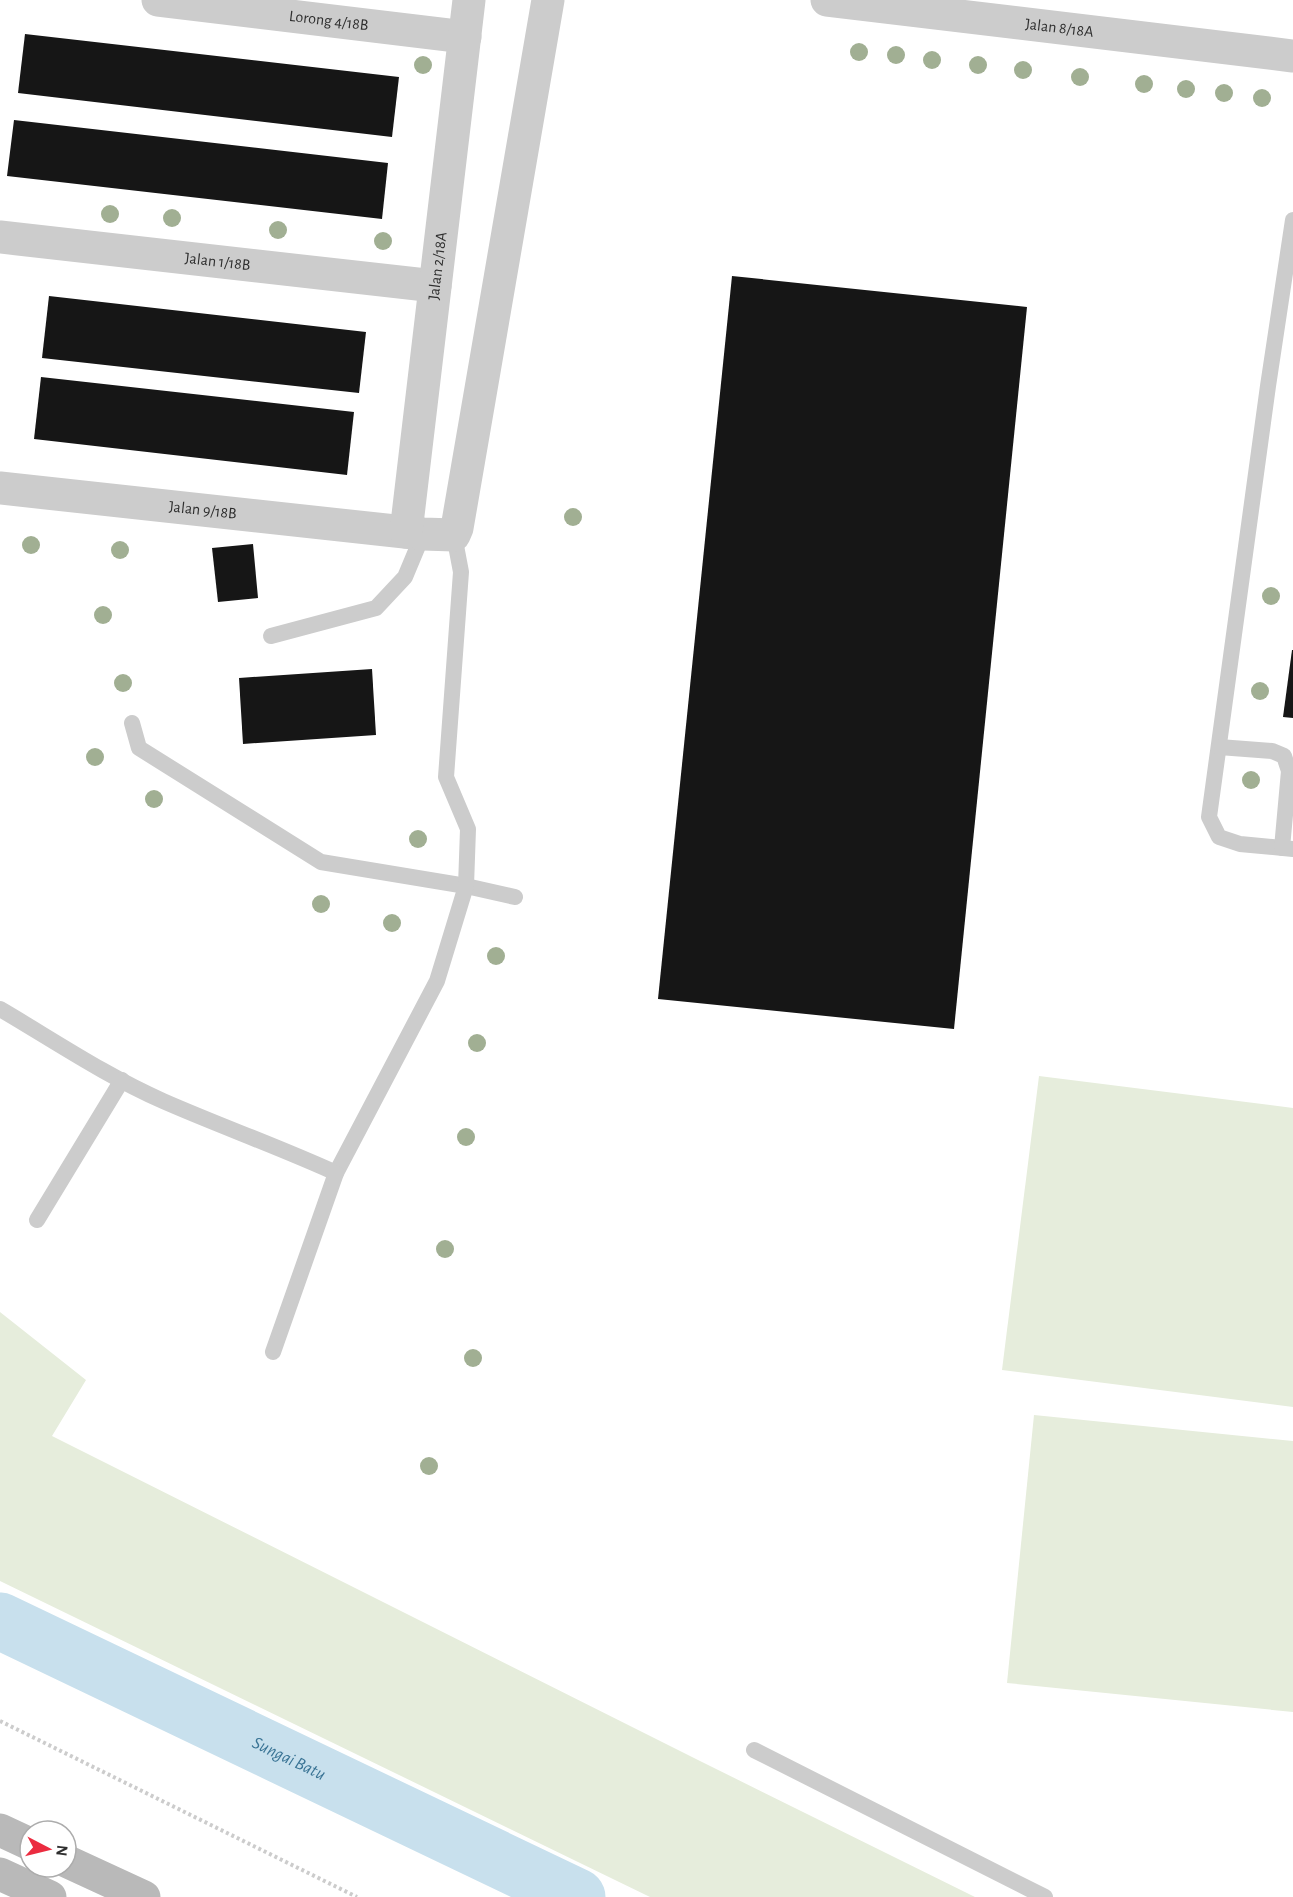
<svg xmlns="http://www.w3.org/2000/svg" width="1293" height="1897" viewBox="0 0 1293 1897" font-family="'Alegreya Sans',sans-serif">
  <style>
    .green { fill: #e6eddc }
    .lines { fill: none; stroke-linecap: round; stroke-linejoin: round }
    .river { stroke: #c8e0ed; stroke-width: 57 }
    .building { fill: #161616 }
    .path { stroke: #ccc; stroke-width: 4; stroke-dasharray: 3 3; stroke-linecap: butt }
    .lane { stroke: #ccc; stroke-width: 16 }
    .street { stroke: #ccc; stroke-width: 33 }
    .secondary { stroke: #b9b9b9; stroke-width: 33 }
    .tree { fill: #a1af93 }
    .labels { text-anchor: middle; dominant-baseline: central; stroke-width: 6; stroke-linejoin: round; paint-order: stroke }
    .street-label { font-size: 16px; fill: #2f2f2f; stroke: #fff }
    .water-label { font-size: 18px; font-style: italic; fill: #3a7495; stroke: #fff }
  </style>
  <rect width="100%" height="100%" fill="#fff"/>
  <g class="green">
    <path d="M1039,1076L1293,1108V1407L1002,1370Z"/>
    <path d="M0,1312L86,1380L52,1436L700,1761L975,1897H650L0,1581Z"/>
    <path d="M1034,1415L1293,1441V1712L1007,1683Z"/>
  </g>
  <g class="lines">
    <path class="river" id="s1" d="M0,1621L577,1897"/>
  </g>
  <g class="building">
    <path d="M25,34L399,77L392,137L18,93Z"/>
    <path d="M14,120L388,163L382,219L7,176Z"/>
    <path d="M732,276L1027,307L954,1029L658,999Z"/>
    <path d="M49,296L366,332L359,393L42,358Z"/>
    <path d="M41,377L354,412L347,475L34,439Z"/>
    <path d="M253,544L258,598L218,602L212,548Z"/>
    <path d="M1292,650H1293V718L1283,717Z"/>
    <path d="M372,669L376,735L243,744L239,678Z"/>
  </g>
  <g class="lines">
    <path class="path" d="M0,1721L357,1897"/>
    <g class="lane">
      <path d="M1293,220L1268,386L1209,817L1219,837L1240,844L1293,849"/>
      <path d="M271,636L376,608L405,577L423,534"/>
      <path d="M132,723L139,748L321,862L466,886L515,897"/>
      <path d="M1219,747L1272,751L1284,756L1289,771L1282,848"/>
      <path d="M0,1009C53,1040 106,1076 163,1101C220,1126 279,1147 336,1173L437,981L466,886L468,829L446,777L461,572L454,535"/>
      <path d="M37,1220L122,1080"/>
      <path d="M273,1352L336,1173"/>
      <path d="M754,1750L1045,1897"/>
    </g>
    <g class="street">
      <path id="s2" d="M158,0L465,37"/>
      <path id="s3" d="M827,0L1293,56"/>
      <path id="s4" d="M0,237L435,286"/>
      <path id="s5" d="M0,488L423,534L454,535L457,528L548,0"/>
      <path id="s6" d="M406,532L469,0"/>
    </g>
    <g class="secondary">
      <path d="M0,1830L30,1844"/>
      <path d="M66,1861L144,1897"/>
      <path d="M0,1874L50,1897"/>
    </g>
  </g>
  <g class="tree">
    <circle cx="859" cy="52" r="9"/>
    <circle cx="896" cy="55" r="9"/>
    <circle cx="932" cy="60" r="9"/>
    <circle cx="423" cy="65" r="9"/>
    <circle cx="978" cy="65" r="9"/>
    <circle cx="1023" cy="70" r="9"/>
    <circle cx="1080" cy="77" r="9"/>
    <circle cx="1144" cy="84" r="9"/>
    <circle cx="1186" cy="89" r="9"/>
    <circle cx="1224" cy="93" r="9"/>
    <circle cx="1262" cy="98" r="9"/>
    <circle cx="110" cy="214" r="9"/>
    <circle cx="172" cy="218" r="9"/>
    <circle cx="278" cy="230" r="9"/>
    <circle cx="383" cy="241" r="9"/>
    <circle cx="573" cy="517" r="9"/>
    <circle cx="31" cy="545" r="9"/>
    <circle cx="120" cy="550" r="9"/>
    <circle cx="1271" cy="596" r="9"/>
    <circle cx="103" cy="615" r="9"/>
    <circle cx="123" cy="683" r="9"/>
    <circle cx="1260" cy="691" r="9"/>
    <circle cx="95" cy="757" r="9"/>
    <circle cx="1251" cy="780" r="9"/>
    <circle cx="154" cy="799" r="9"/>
    <circle cx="418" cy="839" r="9"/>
    <circle cx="321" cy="904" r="9"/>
    <circle cx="392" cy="923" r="9"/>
    <circle cx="496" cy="956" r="9"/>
    <circle cx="477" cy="1043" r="9"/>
    <circle cx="466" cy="1137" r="9"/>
    <circle cx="445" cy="1249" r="9"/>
    <circle cx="473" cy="1358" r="9"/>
    <circle cx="429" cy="1466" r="9"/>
  </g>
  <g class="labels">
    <g class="street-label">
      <text stroke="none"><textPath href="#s2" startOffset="172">Lorong 4/18B</textPath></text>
      <text stroke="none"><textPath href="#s3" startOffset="234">Jalan 8/18A</textPath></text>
      <text stroke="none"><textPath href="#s4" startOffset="219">Jalan 1/18B</textPath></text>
      <text stroke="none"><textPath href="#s6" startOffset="268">Jalan 2/18A</textPath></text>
      <text stroke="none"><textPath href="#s5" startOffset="204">Jalan 9/18B</textPath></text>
    </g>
    <g class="water-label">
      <text stroke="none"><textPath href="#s1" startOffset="320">Sungai Batu</textPath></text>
    </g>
  </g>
  <g transform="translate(48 1849) rotate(97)"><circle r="28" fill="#ffffff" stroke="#acacac" stroke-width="1.5"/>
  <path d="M0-4.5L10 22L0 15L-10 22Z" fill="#eb2c40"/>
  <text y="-9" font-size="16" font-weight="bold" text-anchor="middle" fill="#2f2f2f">N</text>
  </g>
</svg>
